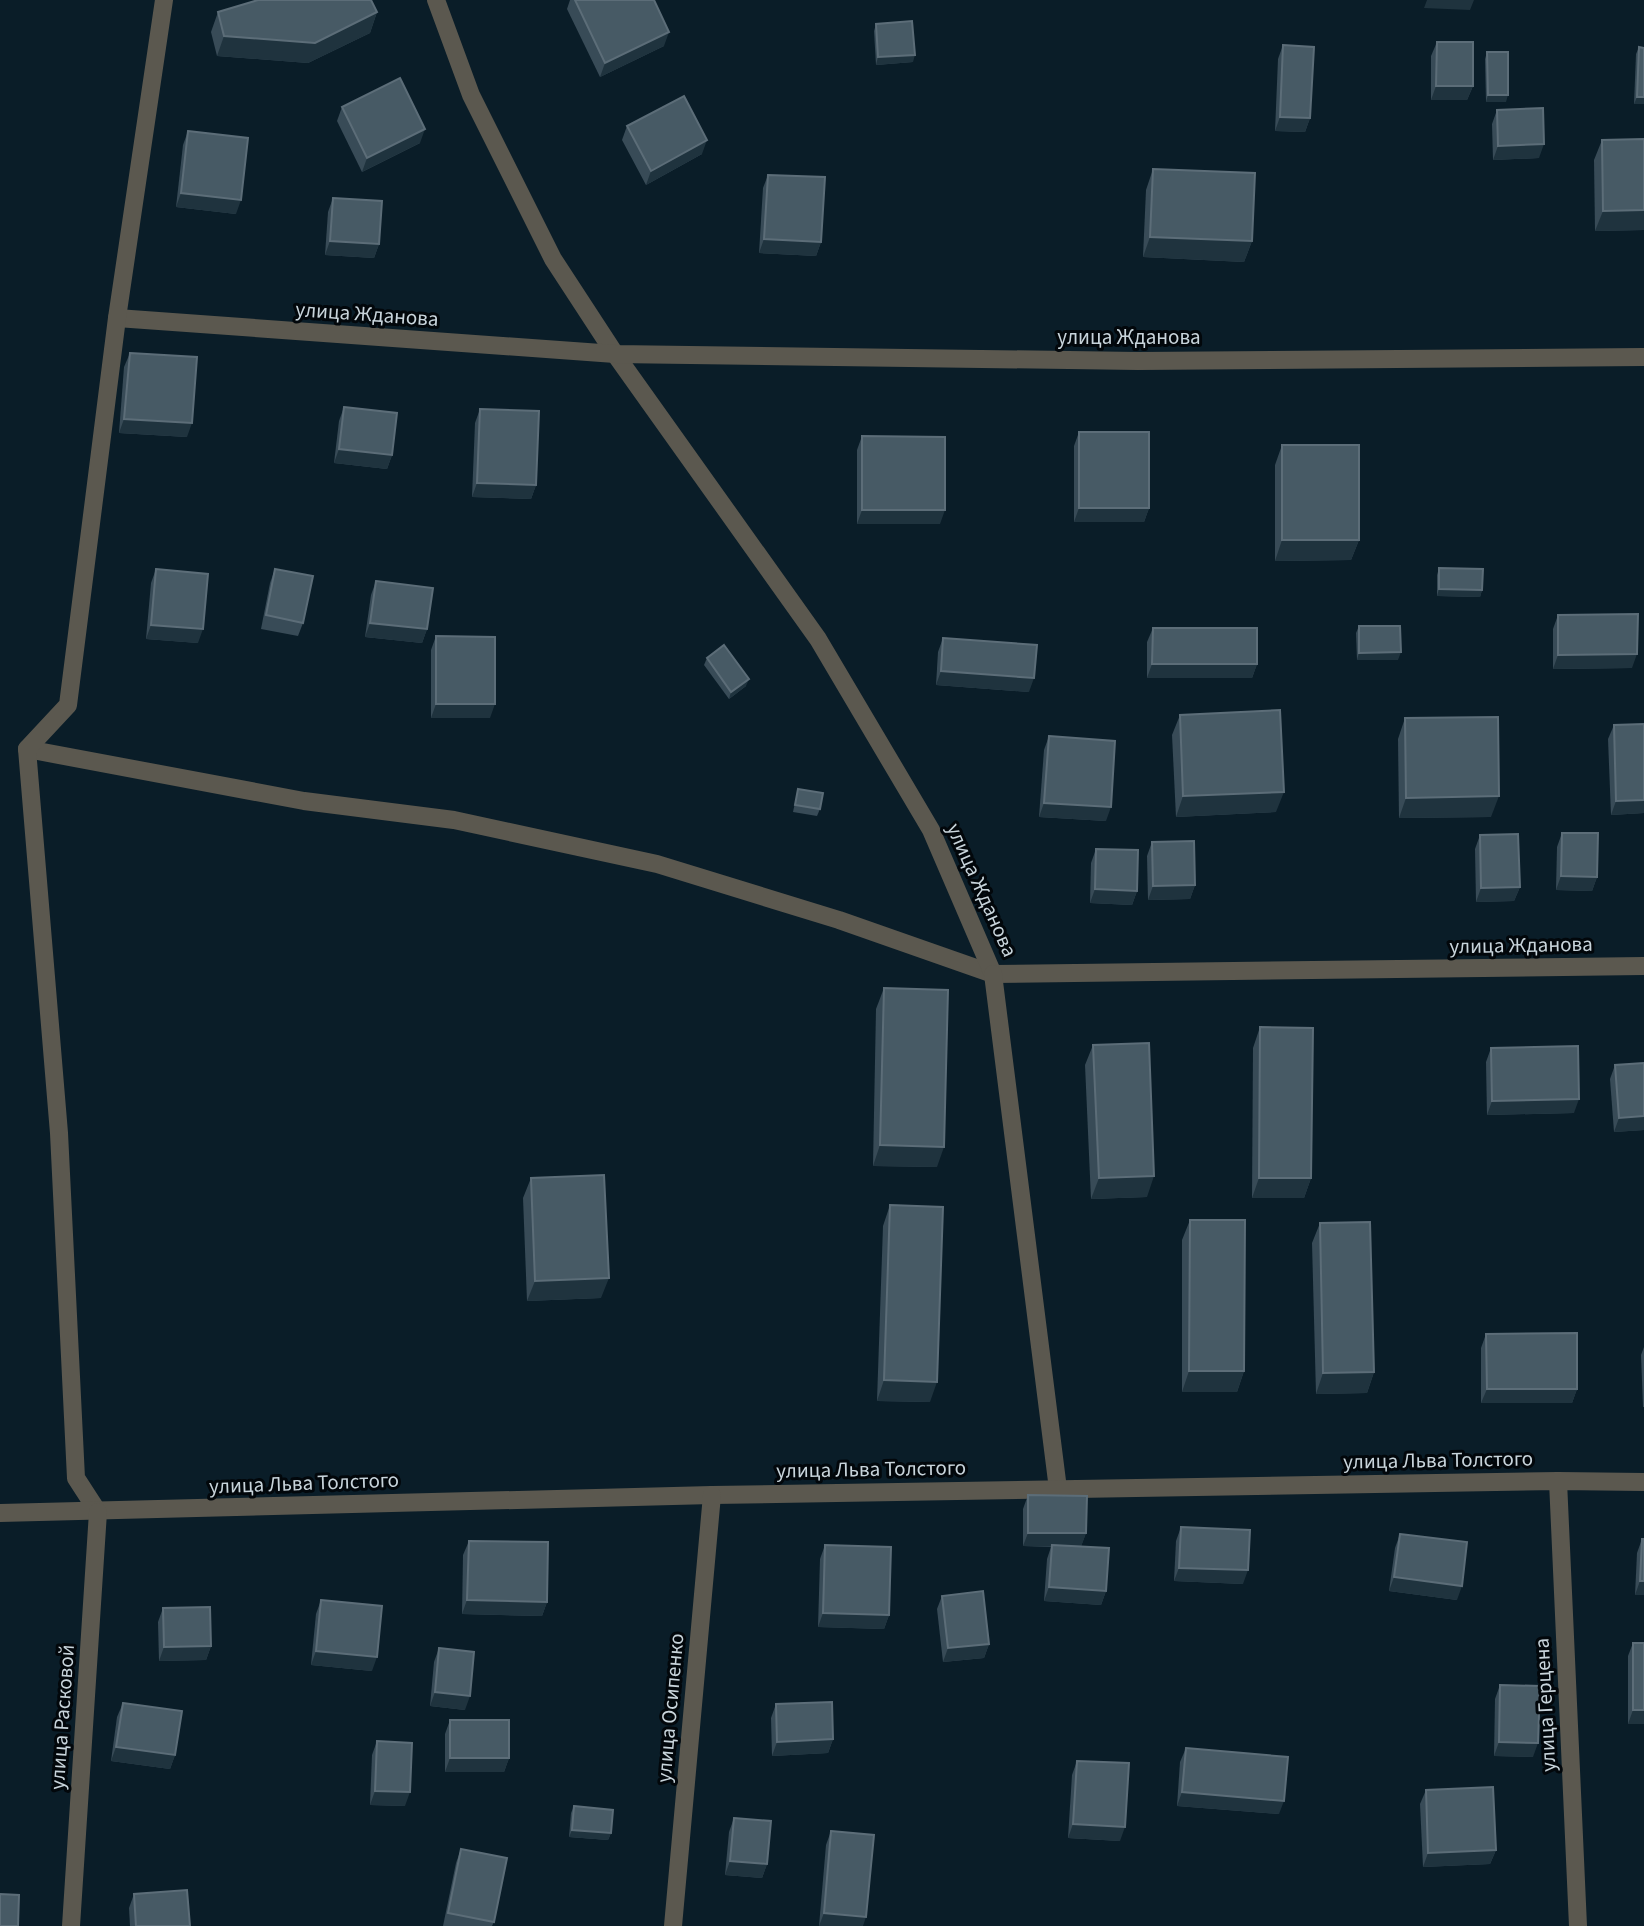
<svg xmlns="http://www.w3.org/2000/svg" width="1644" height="1926" viewBox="0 0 1644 1926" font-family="'Source Sans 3',sans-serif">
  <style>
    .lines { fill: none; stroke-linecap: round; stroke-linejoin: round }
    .lane { stroke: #5b584f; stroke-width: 18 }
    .street { stroke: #5b584f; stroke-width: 18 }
    .wall { fill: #384b57 }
    .shaded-wall { fill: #1f333e }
    .building { fill: #475a65; stroke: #5c6d78; stroke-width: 2 }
    .labels { text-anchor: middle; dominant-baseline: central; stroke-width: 6; stroke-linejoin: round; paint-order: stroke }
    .street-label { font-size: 21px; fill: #c8d4db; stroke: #02070b }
  </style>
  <rect width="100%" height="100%" fill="#0a1d28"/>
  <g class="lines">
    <path class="lane" d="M27,749L304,801L454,820L657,864L839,920L993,974"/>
    <g class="street">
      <path d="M436,0L471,95L553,259L615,354L818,639L931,830L993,974L1644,966"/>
      <path d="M117,318L615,354L1138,361L1644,357"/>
      <path d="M993,974L1058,1489"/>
      <path d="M1558,1481L1578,1926"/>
      <path d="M98,1512L76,1478L59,1133L27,749L68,705L117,318L164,0"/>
      <path d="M0,1513L712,1495L1558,1481L1644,1482"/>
      <path d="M71,1926L98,1512"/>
      <path d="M673,1926L712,1495"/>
    </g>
  </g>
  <g class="wall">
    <path d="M570,0H654L664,46L600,77L567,9Z"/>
    <path d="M218,12H377L370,33L308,63L217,56L211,32Z"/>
    <path d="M876,24L913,62L876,65L874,31Z"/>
    <path d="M1437,42L1473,86L1467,100H1431V56Z"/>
    <path d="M1283,45L1310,118L1305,132L1275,131L1278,59Z"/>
    <path d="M1639,47L1644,104H1634L1636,54Z"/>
    <path d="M1487,52L1506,102H1486L1485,59Z"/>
    <path d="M342,107L420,143L362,172L337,121Z"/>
    <path d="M1497,110L1539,158L1493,160L1492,124Z"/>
    <path d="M627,126L702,154L646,185L622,140Z"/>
    <path d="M188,131L236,214L176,207L183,145Z"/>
    <path d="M1644,139V230L1595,231L1594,160L1602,140Z"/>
    <path d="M1153,169L1252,241L1244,262L1143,257L1146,190Z"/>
    <path d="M768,175L821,242L816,256L759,253L763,188Z"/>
    <path d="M333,198L379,244L374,258L325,255L328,212Z"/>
    <path d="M130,353L187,437L119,433L124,367Z"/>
    <path d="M344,407L392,455L387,469L334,463L339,421Z"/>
    <path d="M480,409L536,485L531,499L472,497L475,423Z"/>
    <path d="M1079,432L1149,508L1144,522H1074V446Z"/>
    <path d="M862,436L940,524H857V450Z"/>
    <path d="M1282,445L1359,540L1351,560L1275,561V465Z"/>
    <path d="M1439,568L1482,590L1480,597L1437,596V575Z"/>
    <path d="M156,569L198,643L146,639L151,583Z"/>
    <path d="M275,569L303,623L298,636L261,629L270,583Z"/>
    <path d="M376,581L427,629L422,643L365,637L371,595Z"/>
    <path d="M1558,615L1632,668L1553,669V629Z"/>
    <path d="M1359,626L1398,660H1357L1356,633Z"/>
    <path d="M1153,628L1257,664L1252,678H1147V642Z"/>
    <path d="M436,636L490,718H431V650Z"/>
    <path d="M943,638L1029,692L936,685L938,652Z"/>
    <path d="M707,658L746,686L729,699L704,665Z"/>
    <path d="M1180,715L1276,812L1176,817L1172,735Z"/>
    <path d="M1405,718L1491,817L1399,818L1398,739Z"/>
    <path d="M1614,725L1644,813L1611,815L1608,739Z"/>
    <path d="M1049,736L1106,821L1039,817L1044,750Z"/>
    <path d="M798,789L820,809L817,816L793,812Z"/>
    <path d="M1562,833L1597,877L1592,891L1556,890L1557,847Z"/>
    <path d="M1480,835L1520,887L1514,901L1476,902L1475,849Z"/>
    <path d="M1152,842L1195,885L1190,899L1148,900L1147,856Z"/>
    <path d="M1096,849L1137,891L1132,905L1090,903L1091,863Z"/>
    <path d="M884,988L937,1167L873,1166L876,1009Z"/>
    <path d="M1260,1027L1311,1178L1304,1198H1252L1253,1048Z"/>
    <path d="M1093,1045L1147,1197L1091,1199L1085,1065Z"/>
    <path d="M1491,1048L1574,1113L1487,1115L1486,1062Z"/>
    <path d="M1644,1063V1130L1614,1132L1610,1079L1615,1065Z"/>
    <path d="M531,1178L601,1298L527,1301L523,1198Z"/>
    <path d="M890,1205L930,1402L877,1401L883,1226Z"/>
    <path d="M1190,1220L1244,1371L1237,1392H1182V1240Z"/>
    <path d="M1320,1223L1374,1372L1367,1393L1316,1394L1312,1243Z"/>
    <path d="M1486,1334L1577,1389L1572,1403H1481V1348Z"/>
    <path d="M1644,1347V1407H1643L1641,1355Z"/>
    <path d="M1028,1495L1086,1533L1081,1546L1106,1591L1101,1605L1044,1601L1047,1559L1051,1547L1023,1546V1509Z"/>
    <path d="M1181,1527L1243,1584L1174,1581L1176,1541Z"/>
    <path d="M1400,1534L1457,1600L1389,1591L1395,1548Z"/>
    <path d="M1642,1539L1644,1595H1635L1637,1553Z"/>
    <path d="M469,1541L547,1602L542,1616L462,1614L463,1555Z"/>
    <path d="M825,1545L889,1615L884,1629L818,1627L820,1559Z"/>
    <path d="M942,1596L989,1644L984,1658L943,1662L937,1609Z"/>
    <path d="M321,1600L372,1671L311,1665L316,1614Z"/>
    <path d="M163,1608L211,1646L206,1660L159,1661L158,1622Z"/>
    <path d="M1633,1643L1644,1724H1628V1656Z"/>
    <path d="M439,1648L465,1710L430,1706L434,1662Z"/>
    <path d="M1500,1685L1533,1757L1494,1756L1495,1699Z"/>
    <path d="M123,1703L175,1755L170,1769L111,1761L117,1717Z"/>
    <path d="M776,1704L833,1739L828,1753L772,1756L771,1718Z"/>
    <path d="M450,1720L509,1758L504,1772H445V1734Z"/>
    <path d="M377,1741L405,1806L370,1805L372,1755Z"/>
    <path d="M1186,1748L1279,1814L1177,1806L1180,1762Z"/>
    <path d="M1077,1761L1120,1841L1068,1838L1072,1775Z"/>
    <path d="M1426,1790L1496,1850L1490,1864L1423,1867L1420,1804Z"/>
    <path d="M574,1806L611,1833L608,1840L569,1837L571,1813Z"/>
    <path d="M734,1818L767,1864L762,1878L725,1875L729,1832Z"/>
    <path d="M831,1831L863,1926H819L826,1845Z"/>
    <path d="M461,1849L494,1922L492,1926H443L456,1863Z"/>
    <path d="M134,1894L190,1926H130L129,1908Z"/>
  </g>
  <g class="shaded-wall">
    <path d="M1427,0H1474L1470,10L1424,8Z"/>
    <path d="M377,12L370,33L308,63L217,56L224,36Z"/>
    <path d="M669,32L664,46L600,77L605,63Z"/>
    <path d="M915,55L913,62L876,65L878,57Z"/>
    <path d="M1436,86H1473L1467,100H1431Z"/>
    <path d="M1488,95H1508L1506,102H1486Z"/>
    <path d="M1637,97H1644V104H1634Z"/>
    <path d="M1280,117L1310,118L1305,132L1275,131Z"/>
    <path d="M425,129L420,143L362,172L367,158Z"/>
    <path d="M707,140L702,154L646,185L651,171Z"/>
    <path d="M1544,144L1539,158L1493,160L1498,146Z"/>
    <path d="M181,193L241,200L236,214L176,207Z"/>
    <path d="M1644,210V230L1595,231L1603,211Z"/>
    <path d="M1150,237L1252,241L1244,262L1143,257Z"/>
    <path d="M764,239L821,242L816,256L759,253Z"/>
    <path d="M330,241L379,244L374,258L325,255Z"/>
    <path d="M124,419L192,423L187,437L119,433Z"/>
    <path d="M339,449L392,455L387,469L334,463Z"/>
    <path d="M477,483L536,485L531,499L472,497Z"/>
    <path d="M1079,508H1149L1144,522H1074Z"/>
    <path d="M862,510H945L940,524H857Z"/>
    <path d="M1282,540H1359L1351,560L1275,561Z"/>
    <path d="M1439,589L1482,590L1480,597L1437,596Z"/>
    <path d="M370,623L427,629L422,643L365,637Z"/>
    <path d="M151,625L203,629L198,643L146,639Z"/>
    <path d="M1401,652L1398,660H1357L1359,653Z"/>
    <path d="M1637,654L1632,668L1553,669L1558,655Z"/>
    <path d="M1152,664H1257L1252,678H1147Z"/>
    <path d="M941,671L1034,678L1029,692L936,685Z"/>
    <path d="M749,679L746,686L729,699L731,692Z"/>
    <path d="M436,704H495L490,718H431Z"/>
    <path d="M1284,792L1276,812L1176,817L1183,796Z"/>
    <path d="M1499,796L1491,817L1399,818L1406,798Z"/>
    <path d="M1644,800V813L1611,815L1616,801Z"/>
    <path d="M1044,803L1111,807L1106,821L1039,817Z"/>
    <path d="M1561,876L1597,877L1592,891L1556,890Z"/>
    <path d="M1195,885L1190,899L1148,900L1153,886Z"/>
    <path d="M1520,887L1514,901L1476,902L1481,888Z"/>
    <path d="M1095,889L1137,891L1132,905L1090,903Z"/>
    <path d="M1579,1099L1574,1113L1487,1115L1492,1101Z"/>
    <path d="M1644,1116V1130L1614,1132L1619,1118Z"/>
    <path d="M880,1145L944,1147L937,1167L873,1166Z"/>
    <path d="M1154,1176L1147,1197L1091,1199L1099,1178Z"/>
    <path d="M1259,1178H1311L1304,1198H1252Z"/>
    <path d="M609,1278L601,1298L527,1301L535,1281Z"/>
    <path d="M1189,1371H1244L1237,1392H1182Z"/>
    <path d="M1374,1372L1367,1393L1316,1394L1323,1373Z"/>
    <path d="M884,1380L937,1382L930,1402L877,1401Z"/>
    <path d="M1487,1389H1577L1572,1403H1481Z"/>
    <path d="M1028,1533H1086L1081,1547L1023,1546Z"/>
    <path d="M1179,1568L1248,1570L1243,1584L1174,1581Z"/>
    <path d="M1394,1577L1462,1586L1457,1600L1389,1591Z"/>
    <path d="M1640,1581H1644V1595H1635Z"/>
    <path d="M1049,1587L1106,1591L1101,1605L1044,1601Z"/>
    <path d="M467,1600L547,1602L542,1616L462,1614Z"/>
    <path d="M823,1613L889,1615L884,1629L818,1627Z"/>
    <path d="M989,1644L984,1658L943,1662L948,1648Z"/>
    <path d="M211,1646L206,1660L159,1661L164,1647Z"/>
    <path d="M316,1651L377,1657L372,1671L311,1665Z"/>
    <path d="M435,1692L470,1696L465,1710L430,1706Z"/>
    <path d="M1633,1710H1644V1724H1628Z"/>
    <path d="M833,1739L828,1753L772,1756L777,1742Z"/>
    <path d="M1499,1742L1538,1743L1533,1757L1494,1756Z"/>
    <path d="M116,1747L175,1755L170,1769L111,1761Z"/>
    <path d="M450,1758H509L504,1772H445Z"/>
    <path d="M375,1791L410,1792L405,1806L370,1805Z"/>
    <path d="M1182,1792L1284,1801L1279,1814L1177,1806Z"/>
    <path d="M1073,1824L1125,1827L1120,1841L1068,1838Z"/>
    <path d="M572,1830L611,1833L608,1840L569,1837Z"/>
    <path d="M1496,1850L1490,1864L1423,1867L1428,1853Z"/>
    <path d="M730,1861L767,1864L762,1878L725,1875Z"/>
    <path d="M824,1913L866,1917L863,1926H819Z"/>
  </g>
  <g class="building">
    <path d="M258,0H371L377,12L315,43L224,36L218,12Z"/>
    <path d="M575,0H654L669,32L605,63Z"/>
    <path d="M912,21L915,55L878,57L876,24Z"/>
    <path d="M1437,42H1473V86H1436Z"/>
    <path d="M1283,45L1314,47L1310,118L1280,117Z"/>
    <path d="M1639,47L1644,48V97H1637Z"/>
    <path d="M1487,52H1508V95H1488Z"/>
    <path d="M400,78L425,129L367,158L342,107Z"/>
    <path d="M684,96L707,140L651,171L627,126Z"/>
    <path d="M1543,108L1544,144L1498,146L1497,110Z"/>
    <path d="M188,131L248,138L241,200L181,193Z"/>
    <path d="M1644,139V210L1603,211L1602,140Z"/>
    <path d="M1153,169L1255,173L1252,241L1150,237Z"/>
    <path d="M768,175L825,177L821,242L764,239Z"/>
    <path d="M333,198L382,201L379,244L330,241Z"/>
    <path d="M130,353L197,357L192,423L124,419Z"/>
    <path d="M344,407L397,413L392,455L339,449Z"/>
    <path d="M480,409L539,411L536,485L477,483Z"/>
    <rect x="1079" y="432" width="70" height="76"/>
    <path d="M862,436L945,437V510H862Z"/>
    <rect x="1282" y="445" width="77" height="95"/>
    <path d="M1439,568L1483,569L1482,590L1439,589Z"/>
    <path d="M156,569L208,574L203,629L151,625Z"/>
    <path d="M275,569L313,576L303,623L266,615Z"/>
    <path d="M376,581L433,588L427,629L370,623Z"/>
    <path d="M1638,614L1637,654L1558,655V615Z"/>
    <path d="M1359,626H1400L1401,652L1359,653Z"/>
    <path d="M1153,628H1257V664H1152Z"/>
    <path d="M436,636L495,637V704H436Z"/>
    <path d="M943,638L1037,645L1034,678L941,671Z"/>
    <path d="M724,645L749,679L731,692L707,658Z"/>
    <path d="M1280,710L1284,792L1183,796L1180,715Z"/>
    <path d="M1498,717L1499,796L1406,798L1405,718Z"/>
    <path d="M1644,724V800L1616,801L1614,725Z"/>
    <path d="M1049,736L1115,741L1111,807L1044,803Z"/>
    <path d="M798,789L823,793L820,809L795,805Z"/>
    <path d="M1562,833H1598L1597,877L1561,876Z"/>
    <path d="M1518,834L1520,887L1481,888L1480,835Z"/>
    <path d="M1194,841L1195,885L1153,886L1152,842Z"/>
    <path d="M1096,849L1138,850L1137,891L1095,889Z"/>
    <path d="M884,988L948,990L944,1147L880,1145Z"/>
    <path d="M1260,1027L1313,1028L1311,1178H1259Z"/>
    <path d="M1149,1043L1154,1176L1099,1178L1093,1045Z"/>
    <path d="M1578,1046L1579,1099L1492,1101L1491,1048Z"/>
    <path d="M1644,1063V1116L1619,1118L1615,1065Z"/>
    <path d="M604,1175L609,1278L535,1281L531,1178Z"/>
    <path d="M890,1205L943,1207L937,1382L884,1380Z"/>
    <path d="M1190,1220H1245L1244,1371H1189Z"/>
    <path d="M1370,1222L1374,1372L1323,1373L1320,1223Z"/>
    <path d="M1577,1333V1389H1487L1486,1334Z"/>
    <path d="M1028,1495L1087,1496L1086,1533H1028Z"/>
    <path d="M1181,1527L1250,1530L1248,1570L1179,1568Z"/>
    <path d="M1400,1534L1467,1542L1462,1586L1394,1577Z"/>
    <path d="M1642,1539H1644V1581H1640Z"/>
    <path d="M469,1541L548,1542L547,1602L467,1600Z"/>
    <path d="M825,1545L891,1547L889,1615L823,1613Z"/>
    <path d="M1052,1545L1109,1548L1106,1591L1049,1587Z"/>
    <path d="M983,1591L989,1644L948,1648L942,1596Z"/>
    <path d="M321,1600L382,1606L377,1657L316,1651Z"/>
    <path d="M210,1607L211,1646L164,1647L163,1608Z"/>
    <rect x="1633" y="1643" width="11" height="67"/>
    <path d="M439,1648L474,1652L470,1696L435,1692Z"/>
    <path d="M1500,1685L1540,1686L1538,1743L1499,1742Z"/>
    <path d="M832,1702L833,1739L777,1742L776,1704Z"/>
    <path d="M123,1703L182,1711L175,1755L116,1747Z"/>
    <rect x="450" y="1720" width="59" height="38"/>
    <path d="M377,1741L412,1743L410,1792L375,1791Z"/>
    <path d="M1186,1748L1288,1757L1284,1801L1182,1792Z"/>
    <path d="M1077,1761L1129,1763L1125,1827L1073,1824Z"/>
    <path d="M1493,1787L1496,1850L1428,1853L1426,1790Z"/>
    <path d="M574,1806L613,1810L611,1833L572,1830Z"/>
    <path d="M734,1818L771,1821L767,1864L730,1861Z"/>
    <path d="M831,1831L874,1835L866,1917L824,1913Z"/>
    <path d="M461,1849L507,1858L494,1922L448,1913Z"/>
    <path d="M187,1890L190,1926H136L134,1894Z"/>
    <path d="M0,1894L19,1895L18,1926H0Z"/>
  </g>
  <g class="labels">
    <g class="street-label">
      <text transform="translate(367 314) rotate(4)">улица Жданова</text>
      <text x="1129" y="337">улица Жданова</text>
      <text transform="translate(982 890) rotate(66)">улица Жданова</text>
      <text transform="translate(1521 945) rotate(-1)">улица Жданова</text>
      <text transform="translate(1438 1460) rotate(-1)">улица Льва Толстого</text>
      <text transform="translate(871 1469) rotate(-1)">улица Льва Толстого</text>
      <text transform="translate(304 1483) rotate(-2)">улица Льва Толстого</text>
      <text transform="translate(1545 1705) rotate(-93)">улица Герцена</text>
      <text transform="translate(670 1708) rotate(-85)">улица Осипенко</text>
      <text transform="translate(62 1717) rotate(-86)">улица Расковой</text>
    </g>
  </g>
</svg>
